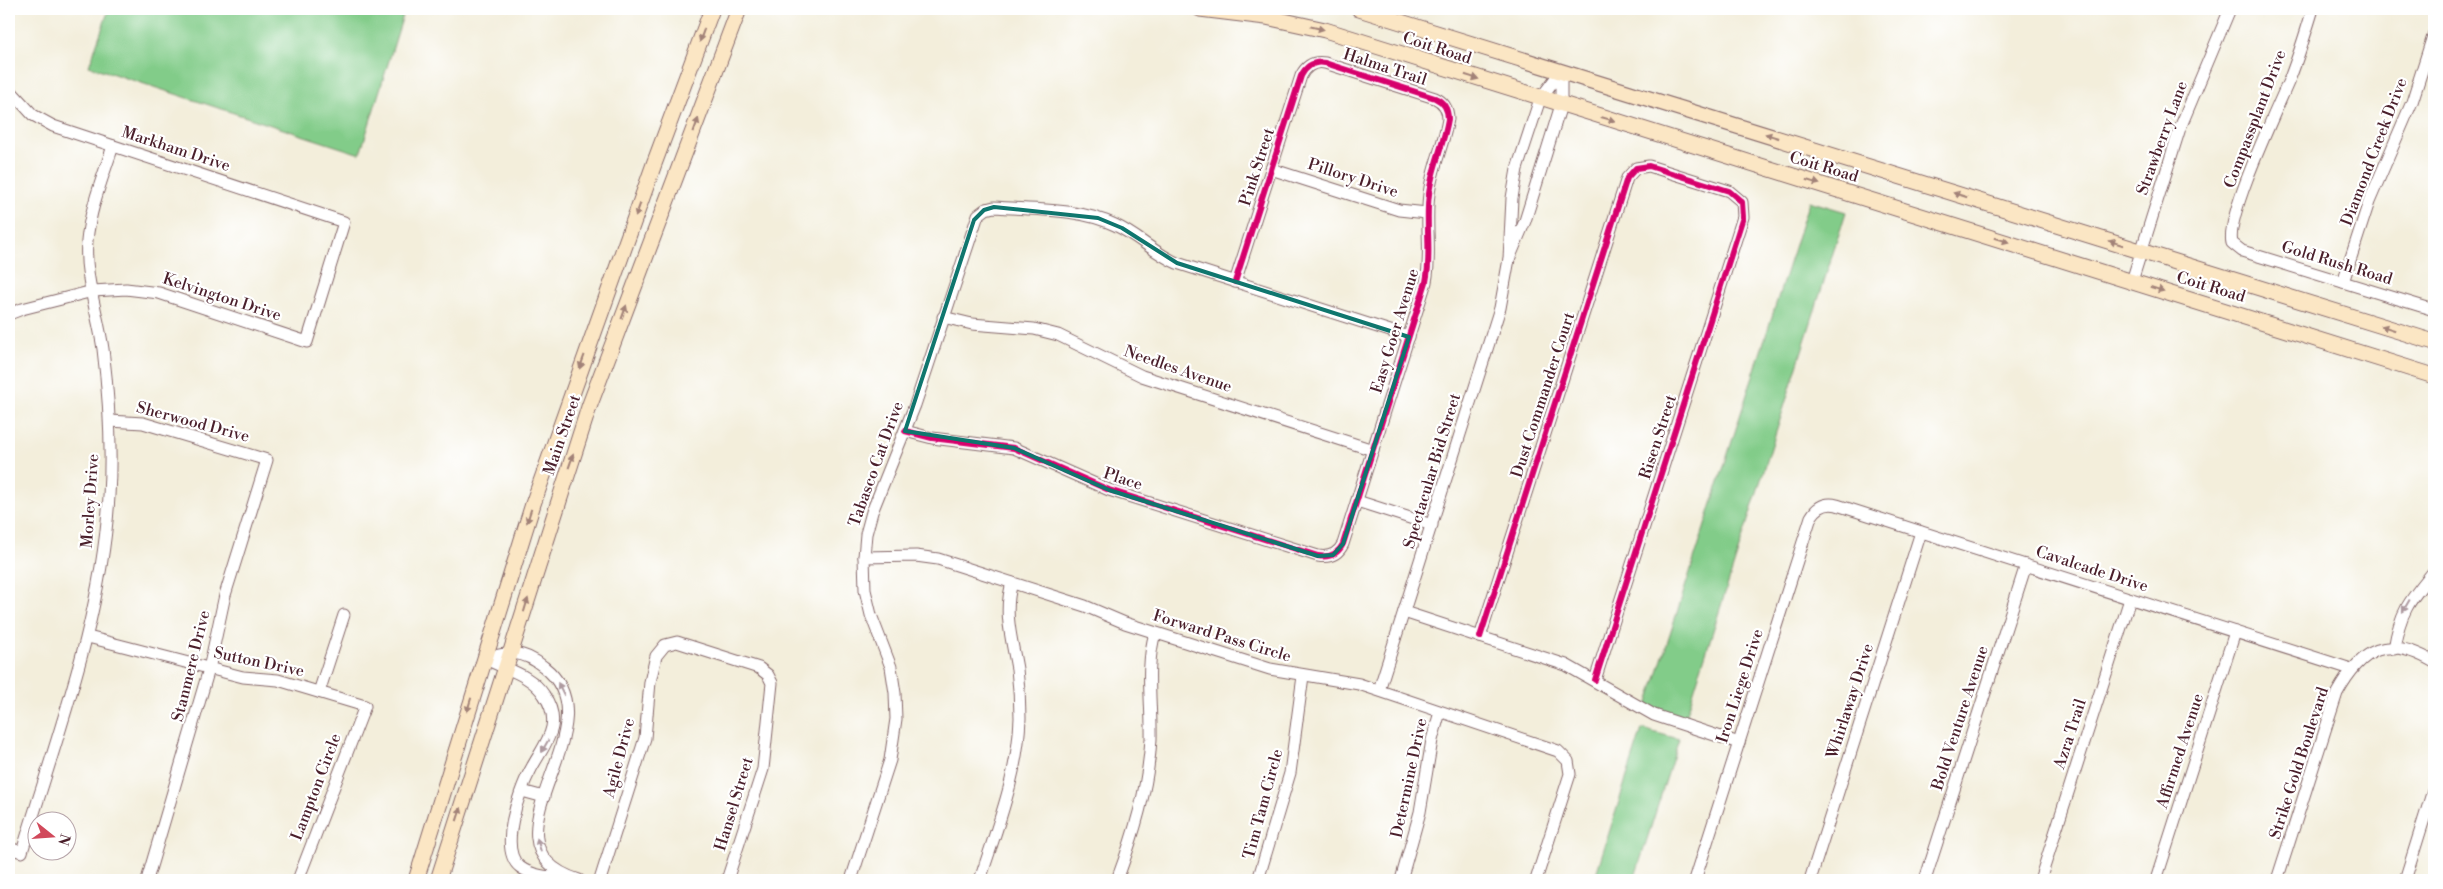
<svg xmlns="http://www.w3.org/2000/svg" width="2443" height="889" viewBox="0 0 2443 889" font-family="'Libre Bodoni',serif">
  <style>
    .green { fill: #82cc89; stroke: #66765a }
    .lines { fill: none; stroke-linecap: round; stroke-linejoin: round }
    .street-casing { stroke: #856769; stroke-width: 13 }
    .secondary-casing { stroke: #856769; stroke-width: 17 }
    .street { stroke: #fff; stroke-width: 11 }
    .secondary { stroke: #fbe6c4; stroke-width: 15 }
    .cycleway-casing { stroke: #fff; stroke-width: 9 }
    .cycleway { stroke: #d6006c; stroke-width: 6 }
    .oneway { fill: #a28278 }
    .oneway2 { fill: #ae9aa0 }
    .marked { fill: none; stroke: #0f766e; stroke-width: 4; stroke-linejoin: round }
    .labels { text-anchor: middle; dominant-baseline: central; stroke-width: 4.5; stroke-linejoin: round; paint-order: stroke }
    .street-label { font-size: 16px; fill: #4a1f2b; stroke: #fff }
  </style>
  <rect width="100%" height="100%" fill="#fff"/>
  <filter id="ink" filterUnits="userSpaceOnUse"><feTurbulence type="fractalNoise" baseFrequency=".02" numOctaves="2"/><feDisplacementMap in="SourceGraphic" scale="10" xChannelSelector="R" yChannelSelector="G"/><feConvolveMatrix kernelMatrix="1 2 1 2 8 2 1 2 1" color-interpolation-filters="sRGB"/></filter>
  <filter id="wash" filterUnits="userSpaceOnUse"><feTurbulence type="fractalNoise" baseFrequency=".0096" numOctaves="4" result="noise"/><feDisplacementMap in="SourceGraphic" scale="20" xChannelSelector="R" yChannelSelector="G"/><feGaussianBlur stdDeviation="1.12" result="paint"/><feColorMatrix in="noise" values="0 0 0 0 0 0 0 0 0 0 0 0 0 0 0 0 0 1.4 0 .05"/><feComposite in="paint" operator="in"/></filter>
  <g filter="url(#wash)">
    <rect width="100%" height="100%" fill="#f3eedb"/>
    <g class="green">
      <path d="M109,9H405L360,154L89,66Z"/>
      <path d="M1809,201L1846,212L1685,719L1647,706Z"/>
      <path d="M1642,729L1679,739L1634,880H1594Z"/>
    </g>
  </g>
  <g filter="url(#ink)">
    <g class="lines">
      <g class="street-casing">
        <g id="street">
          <path d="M2313,9C2306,32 2299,55 2290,78C2278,107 2225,217 2232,243L2242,251L2434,310"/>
          <path d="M1561,71V105L1525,221L1509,259L1512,198L1517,169L1540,99Z"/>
          <path d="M9,89L33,115L53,126L344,222L307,342L159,293L126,289L93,291L22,309L9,314"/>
          <path d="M1271,169L1399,210L1427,213"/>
          <path d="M2132,281L2180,128L2230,9"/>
          <path d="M2343,282L2369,202L2412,102L2434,33"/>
          <path d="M943,317L972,324L1034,329L1058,335L1142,376L1373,450"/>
          <path d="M110,421L143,423L267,460L225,595L209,669L147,880"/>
          <path d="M905,431L932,438L1014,448L1109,490L1318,556C1330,558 1338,554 1343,544L1426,282C1432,253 1425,224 1429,194C1432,168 1444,144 1448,119C1448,109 1444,102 1435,98L1325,63C1314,61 1306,66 1301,76L1235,282"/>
          <path d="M1357,501L1432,525"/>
          <path d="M864,557L916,556L938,559L1085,606L1125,623L1270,669L1359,684L1558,751L1568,761L1570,774L1536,880"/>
          <path d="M1404,612L1566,665L1654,715L1739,743"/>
          <path d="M88,637L243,677L278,680L365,706L298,880"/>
          <path d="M1480,637L1627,178L1636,168L1649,166L1729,191L1742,202L1743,217L1595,680"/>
          <path d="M2394,649C2400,611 2410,600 2434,571"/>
          <path d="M484,658C509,652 522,649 544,667C621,727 467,844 579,880"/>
          <path d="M484,658C504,669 531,674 544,695C565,726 543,745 530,771C519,791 498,850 520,867C533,877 552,877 567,878"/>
          <path d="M1379,690L1500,308L1509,259"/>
          <path d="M319,692L344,615"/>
          <path d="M522,791L544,797"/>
          <path d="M9,848L22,852C57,735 102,619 109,496C112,447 109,398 103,349C98,314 84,276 87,241C90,208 103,177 113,146"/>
          <path d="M600,880L645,738L650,682L656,656L665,645L677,642L759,668L768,675L772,683L763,769L727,880"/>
          <path d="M851,880L890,760L896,719L895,693L891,667L871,615L865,590L864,557L866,534L872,512L915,405L978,215L986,209L994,207C1034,210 1079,208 1115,225C1137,235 1154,253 1177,263L1409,337"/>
          <path d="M980,880C997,827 1018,775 1020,718C1020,702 1019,685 1017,669C1012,639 1003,613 1012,583"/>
          <path d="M1117,880C1134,834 1148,789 1151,739C1152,704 1145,667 1155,633"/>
          <path d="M1258,880L1290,773L1303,676"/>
          <path d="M1401,880L1420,812L1432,740L1440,712"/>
          <path d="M1695,880L1811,517C1817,507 1825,502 1837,505L2351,669"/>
          <path d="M1810,880L1921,532"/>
          <path d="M1925,880L2026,565"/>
          <path d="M2040,880L2130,599"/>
          <path d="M2156,880L2235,632"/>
          <path d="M2277,880L2337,693C2362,648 2387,634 2434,662"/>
          <path d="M2405,880L2434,787"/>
        </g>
      </g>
      <g class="secondary-casing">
        <g id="secondary">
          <path d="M1200,9L1266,17L1325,30L2434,376"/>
          <path d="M1359,9L2434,342"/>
          <path d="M416,880L533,504L654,164L712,9"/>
          <path d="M438,880L589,407L739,9"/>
        </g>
      </g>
      <use href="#street" class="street"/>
      <use href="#secondary" class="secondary"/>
      <g class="cycleway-casing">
        <g id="cycleway">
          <path d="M905,431L932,438L1014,448L1109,490L1318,556C1330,558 1338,554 1343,544L1426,282C1432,253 1425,224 1429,194C1432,168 1444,144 1448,119C1448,109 1444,102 1435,98L1325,63C1314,61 1306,66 1301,76L1235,282"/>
          <path d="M1480,637L1627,178L1636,168L1649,166L1729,191L1742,202L1743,217L1595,680"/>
        </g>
      </g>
      <use href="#cycleway" class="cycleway"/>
    </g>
    <defs><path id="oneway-solid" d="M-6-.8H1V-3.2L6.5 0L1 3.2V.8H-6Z" transform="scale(1.25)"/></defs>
    <g class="oneway">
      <use href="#oneway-solid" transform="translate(1317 28) rotate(13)"/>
      <use href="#oneway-solid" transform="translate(702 35) rotate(110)"/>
      <use href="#oneway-solid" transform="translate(1472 77) rotate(18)"/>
      <use href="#oneway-solid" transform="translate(1608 119) rotate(16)"/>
      <use href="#oneway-solid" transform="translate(696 125) rotate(-70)"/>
      <use href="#oneway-solid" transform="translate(1772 136) rotate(-163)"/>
      <use href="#oneway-solid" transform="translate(1813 182) rotate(17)"/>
      <use href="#oneway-solid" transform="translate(1960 195) rotate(-163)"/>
      <use href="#oneway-solid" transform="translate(638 210) rotate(110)"/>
      <use href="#oneway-solid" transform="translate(2002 240) rotate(17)"/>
      <use href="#oneway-solid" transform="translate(2116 243) rotate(-163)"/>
      <use href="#oneway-solid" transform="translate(2157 289) rotate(17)"/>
      <use href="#oneway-solid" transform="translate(624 312) rotate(-70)"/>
      <use href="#oneway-solid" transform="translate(2388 328) rotate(-163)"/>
      <use href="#oneway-solid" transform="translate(582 362) rotate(110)"/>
      <use href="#oneway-solid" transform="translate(571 461) rotate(-71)"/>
      <use href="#oneway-solid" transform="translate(529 516) rotate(108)"/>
      <use href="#oneway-solid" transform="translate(526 605) rotate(-73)"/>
      <use href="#oneway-solid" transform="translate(469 705) rotate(107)"/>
      <use href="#oneway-solid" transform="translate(459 814) rotate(-72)"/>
    </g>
    <g class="oneway2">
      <use href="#oneway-solid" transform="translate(2406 606) rotate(120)"/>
      <use href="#oneway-solid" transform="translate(561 689) rotate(-117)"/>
      <use href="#oneway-solid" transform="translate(545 746) rotate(119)"/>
      <use href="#oneway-solid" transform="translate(539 845) rotate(-107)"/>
    </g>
  </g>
  <path class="marked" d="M994,207L1098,218L1122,228L1177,263L1409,337L1343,544L1333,555L1318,556L1109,490L1014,448L905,431L974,220L984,210Z"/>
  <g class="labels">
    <g class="street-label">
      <text transform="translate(1437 48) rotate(18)">Coit Road</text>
      <text transform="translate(1385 67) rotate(18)">Halma Trail</text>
      <text transform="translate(2255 119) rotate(-69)">Compassplant Drive</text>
      <text transform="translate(2162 138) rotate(-70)">Strawberry Lane</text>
      <text transform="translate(176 149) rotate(18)">Markham Drive</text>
      <text transform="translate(2374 152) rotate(-69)">Diamond Creek Drive</text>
      <text transform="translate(1257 167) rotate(-72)">Pink Street</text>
      <text transform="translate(1824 167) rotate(17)">Coit Road</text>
      <text transform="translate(1353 178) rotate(18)">Pillory Drive</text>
      <text transform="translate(2337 263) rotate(17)">Gold Rush Road</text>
      <text transform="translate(2211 287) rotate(17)">Coit Road</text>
      <text transform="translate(222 297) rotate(18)">Kelvington Drive</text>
      <text transform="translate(1395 331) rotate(-73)">Easy Goer Avenue</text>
      <text transform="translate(1178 369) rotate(19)">Needles Avenue</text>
      <text transform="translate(1543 395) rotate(-72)">Dust Commander Court</text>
      <text transform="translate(193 422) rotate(15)">Sherwood Drive</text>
      <text transform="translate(562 435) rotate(-71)">Main Street</text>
      <text transform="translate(1658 437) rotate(-72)">Risen Street</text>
      <text transform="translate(876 464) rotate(-70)">Tabasco Cat Drive</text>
      <text transform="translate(1432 471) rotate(-73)">Spectacular Bid Street</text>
      <text transform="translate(1123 479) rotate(18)">Place</text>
      <text transform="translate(90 501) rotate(-86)">Morley Drive</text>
      <text transform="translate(2092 569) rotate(18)">Cavalcade Drive</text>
      <text transform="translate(1222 636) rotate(17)">Forward Pass Circle</text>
      <text transform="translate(259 662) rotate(12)">Sutton Drive</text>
      <text transform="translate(191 666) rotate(-76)">Stanmere Drive</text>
      <text transform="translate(1740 686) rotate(-72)">Iron Liege Drive</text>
      <text transform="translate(1850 701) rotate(-72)">Whirlaway Drive</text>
      <text transform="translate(1960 718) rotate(-72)">Bold Venture Avenue</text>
      <text transform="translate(2070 734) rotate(-72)">Azra Trail</text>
      <text transform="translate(2180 751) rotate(-72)">Affirmed Avenue</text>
      <text transform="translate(619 758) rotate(-75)">Agile Drive</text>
      <text transform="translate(2299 763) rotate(-72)">Strike Gold Boulevard</text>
      <text transform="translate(1409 778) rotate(-78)">Determine Drive</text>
      <text transform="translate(316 787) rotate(-69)">Lampton Circle</text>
      <text transform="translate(734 804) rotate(-73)">Hansel Street</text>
      <text transform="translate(1263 804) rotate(-75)">Tim Tam Circle</text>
    </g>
  </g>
  <rect width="2443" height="889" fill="none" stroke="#fff" stroke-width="30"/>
  <g transform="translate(52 836) rotate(107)"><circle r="24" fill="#ffffff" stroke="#b7a5aa"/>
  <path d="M0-4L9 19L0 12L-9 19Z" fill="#d1495b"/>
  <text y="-8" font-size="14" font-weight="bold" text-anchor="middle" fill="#4a1f2b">N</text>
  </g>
</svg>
